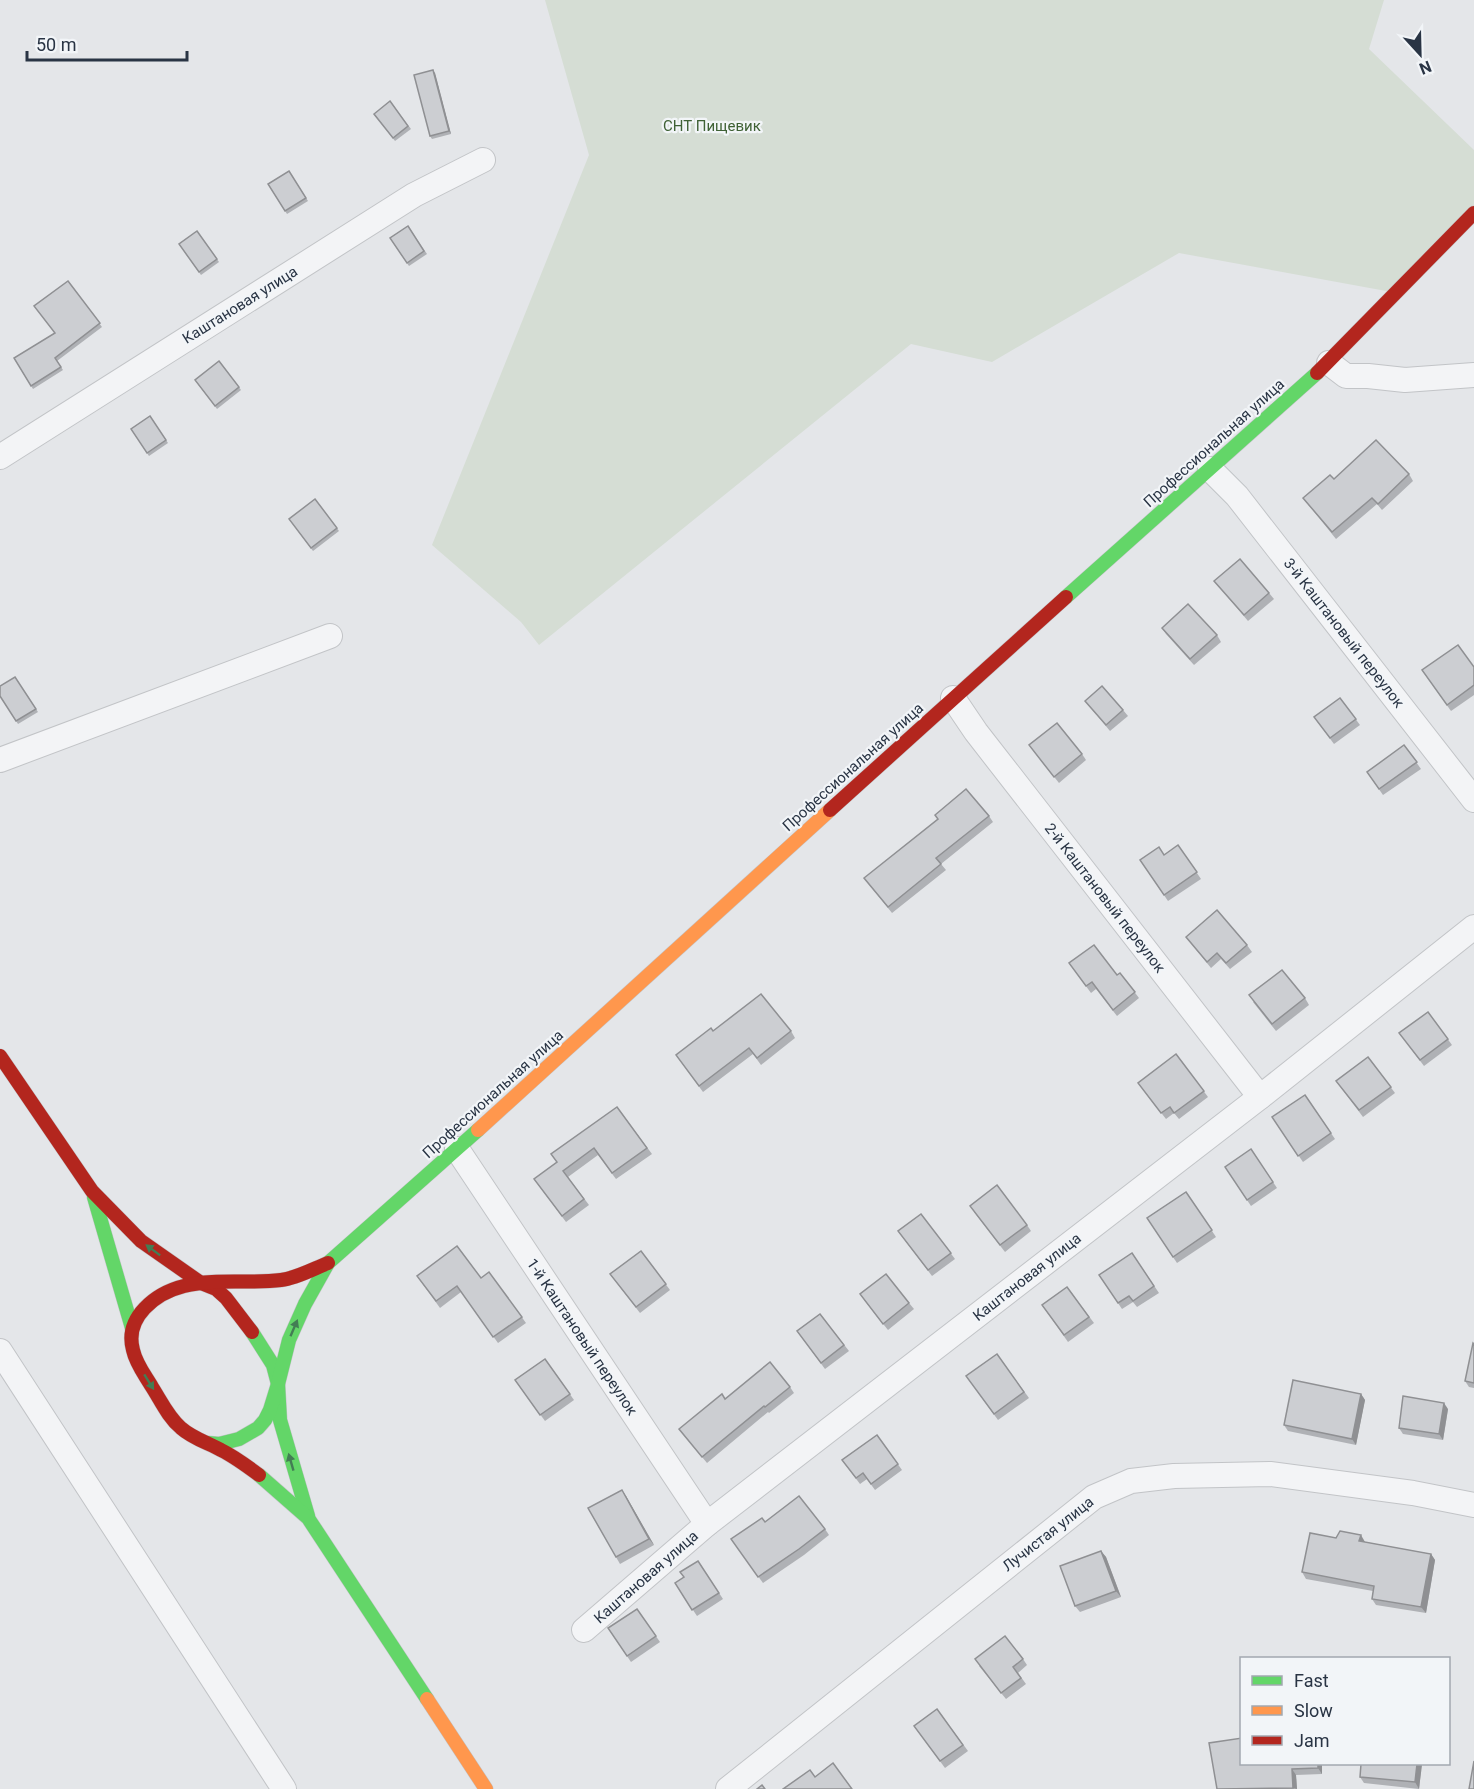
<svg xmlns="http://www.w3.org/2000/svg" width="1474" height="1789" viewBox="0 0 1474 1789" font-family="Roboto,sans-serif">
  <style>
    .green { fill: #d5ddd4 }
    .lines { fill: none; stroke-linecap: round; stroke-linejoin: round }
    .street-casing { stroke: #c2c4c7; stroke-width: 26 }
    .fast-casing { stroke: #c2c4c7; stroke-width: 15 }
    .slow-casing { stroke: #c2c4c7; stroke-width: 15 }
    .jam-casing { stroke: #c2c4c7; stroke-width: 15 }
    .street { stroke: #f3f4f6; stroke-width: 24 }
    .fast { stroke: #63d668; stroke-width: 14 }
    .slow { stroke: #ff974d; stroke-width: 14 }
    .jam { stroke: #b3261e; stroke-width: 14 }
    .wall { fill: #afb1b5 }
    .shaded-wall { fill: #8f9093 }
    .building { fill: #ccced2; stroke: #8f9093; stroke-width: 1.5 }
    .oneway { fill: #437d54 }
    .labels { text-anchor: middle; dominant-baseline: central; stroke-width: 4.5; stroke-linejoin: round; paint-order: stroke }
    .park-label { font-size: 15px; fill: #3f6135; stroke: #f2f5f8 }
    .street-label { font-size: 15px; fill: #293444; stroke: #f2f5f8 }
  </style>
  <rect width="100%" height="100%" fill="#e4e6e9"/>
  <path class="green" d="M545,0H1384L1369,49L1474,150V213L1397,293L1179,253L992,362L911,344L539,645L521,622L432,545L589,155Z"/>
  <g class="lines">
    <g class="street-casing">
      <g id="street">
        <path d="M1329,363L1346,376H1368L1405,380L1474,375"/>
        <path d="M0,457L414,195L483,160"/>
        <path d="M1210,469L1237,496L1474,800"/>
        <path d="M953,698L976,732L1260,1097"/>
        <path d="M0,760L330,636"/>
        <path d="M457,1149L707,1524"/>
        <path d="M0,1351L284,1789"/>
        <path d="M584,1630L707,1524L1260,1097L1474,927"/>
        <path d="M728,1789L1094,1497L1131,1481L1174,1476L1270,1474L1413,1493L1474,1505"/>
      </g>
    </g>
    <g class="fast-casing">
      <g id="fast">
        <path d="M1066,597L1317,373"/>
        <path d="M94,1197L132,1328"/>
        <path d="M252,1332L273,1365L278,1384L280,1420L308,1516"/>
        <path d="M208,1443L219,1444L239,1439L258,1428L265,1420L270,1410L278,1384L289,1340L305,1304L328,1263L478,1130"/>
        <path d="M259,1475L308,1518L427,1699"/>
      </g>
    </g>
    <g class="slow-casing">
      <g id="slow">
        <path d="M478,1130L830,810"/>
        <path d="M427,1699L486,1789"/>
      </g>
    </g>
    <g class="jam-casing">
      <g id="jam">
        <path d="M1317,373L1474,213"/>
        <path d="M830,810L1066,597"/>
        <path d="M0,1056L92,1191L141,1241L201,1283L216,1289L226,1298L252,1332"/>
        <path d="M259,1475C247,1466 235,1457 221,1450C208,1443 192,1438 181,1428C168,1417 161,1401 152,1387C145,1375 136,1364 133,1350C124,1317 156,1293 184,1286C216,1278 249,1284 281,1280C297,1278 313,1269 328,1263"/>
      </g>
    </g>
    <use href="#street" class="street"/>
    <use href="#fast" class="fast"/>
    <use href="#slow" class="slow"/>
    <use href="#jam" class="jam"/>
  </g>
  <g class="wall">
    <path d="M435,73L451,134L432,139L430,136Z"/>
    <path d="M390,101L411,129L395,141L374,114Z"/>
    <path d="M289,171L308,201L287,214L268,184Z"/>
    <path d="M408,226L427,254L409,266L390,238Z"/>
    <path d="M197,231L219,262L201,275L179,244Z"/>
    <path d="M68,281L102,327L57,361L63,370L33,389L14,358L55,333Z"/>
    <path d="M219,361L241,390L217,409L195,380Z"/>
    <path d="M150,416L168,443L149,456L131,429Z"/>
    <path d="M1409,474L1413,481L1382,510L1377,504L1336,539L1303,498L1334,479Z"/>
    <path d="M315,499L339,531L313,551L289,519Z"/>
    <path d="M1214,581L1269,593L1274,599L1248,621Z"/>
    <path d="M1162,628L1217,635L1221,642L1194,665L1166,634Z"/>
    <path d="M1474,667V695L1451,711L1422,670Z"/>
    <path d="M15,677L38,712L18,724L0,696Z"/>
    <path d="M1340,698L1360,725L1334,744L1314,717Z"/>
    <path d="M1085,701L1123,710L1128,716L1110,731Z"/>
    <path d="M1029,745L1082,754L1086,760L1059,783Z"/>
    <path d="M1404,745L1421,769L1383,795L1367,772Z"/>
    <path d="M989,816L993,822L941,864L946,870L892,913L864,878Z"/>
    <path d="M1178,845L1201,879L1168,901L1140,860L1164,855Z"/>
    <path d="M1186,937L1247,945L1252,952L1230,969L1221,959L1211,968Z"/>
    <path d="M1069,963L1117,975L1120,973L1139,998L1117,1016L1096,989L1091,993Z"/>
    <path d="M1305,998L1309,1005L1276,1031L1253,1002Z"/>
    <path d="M1428,1012L1452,1045L1424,1066L1399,1033Z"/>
    <path d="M713,1031H791L795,1038L761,1065L753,1054L703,1092L676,1055Z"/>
    <path d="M1176,1054L1208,1097L1179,1119L1174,1113L1166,1119L1138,1083Z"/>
    <path d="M1368,1057L1395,1093L1363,1117L1336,1081Z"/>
    <path d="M1305,1095L1335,1139L1303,1162L1272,1117Z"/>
    <path d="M617,1107L652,1154L616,1179L598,1155L568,1177L589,1205L566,1222L534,1179L557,1163Z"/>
    <path d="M1251,1149L1277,1188L1251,1206L1225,1167Z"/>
    <path d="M1186,1192L1216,1237L1177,1263L1147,1218Z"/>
    <path d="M974,1212L1027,1225L1031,1231L1005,1252Z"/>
    <path d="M921,1214L955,1259L932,1276L898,1231Z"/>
    <path d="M641,1251L670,1290L640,1313L610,1274Z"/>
    <path d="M1132,1253L1159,1293L1137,1307L1133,1302L1122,1309L1099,1275Z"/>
    <path d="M489,1272L526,1323L498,1343L461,1292L440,1308L417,1276L481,1278Z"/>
    <path d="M1067,1287L1094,1323L1068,1342L1042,1305Z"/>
    <path d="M864,1300L909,1303L914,1309L888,1330Z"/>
    <path d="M820,1314L849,1351L825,1369L797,1331Z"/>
    <path d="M1474,1344V1388L1469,1387L1465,1381Z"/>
    <path d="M997,1354L1029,1398L998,1420L966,1376Z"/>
    <path d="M545,1359L574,1400L545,1421L515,1380Z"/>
    <path d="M790,1387L794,1393L769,1413L768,1412L707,1463L679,1429L725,1399Z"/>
    <path d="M1361,1394L1365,1400L1356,1445L1288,1431L1284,1425Z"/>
    <path d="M1448,1409L1443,1440L1403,1434L1399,1428Z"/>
    <path d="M877,1435L902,1470L875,1490L867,1479L860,1484L842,1460Z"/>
    <path d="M626,1496L654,1545L620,1564L616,1557Z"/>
    <path d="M765,1522L825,1529L829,1535L804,1555L763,1583L731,1539Z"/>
    <path d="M1336,1538L1365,1542L1431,1554L1435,1560L1426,1613L1376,1605L1372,1599L1373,1591L1306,1579L1302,1572Z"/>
    <path d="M1101,1551L1106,1557L1121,1597L1080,1612L1075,1606Z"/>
    <path d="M698,1561L723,1599L697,1616L675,1583L684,1577Z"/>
    <path d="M637,1609L660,1642L631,1662L608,1628Z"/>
    <path d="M1023,1659L1027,1665L1018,1673L1026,1684L1006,1699L979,1666Z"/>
    <path d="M937,1709L968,1751L945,1768L914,1726Z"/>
    <path d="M1242,1738L1322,1764V1774L1296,1775L1297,1789H1217Z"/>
    <path d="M1422,1764L1419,1789L1364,1783L1360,1777Z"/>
  </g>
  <g class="shaded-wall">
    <path d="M433,70L435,73L451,134L449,131Z"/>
    <path d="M1361,1394L1365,1400L1356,1445L1352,1439Z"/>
    <path d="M1444,1403L1448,1409L1443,1440L1439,1434Z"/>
    <path d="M622,1490L626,1496L654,1545L649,1539Z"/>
    <path d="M1361,1535L1365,1542L1364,1548L1359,1541Z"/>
    <path d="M1101,1551L1106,1557L1121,1597L1116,1591Z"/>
    <path d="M1431,1554L1435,1560L1426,1613L1421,1607Z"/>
    <path d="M1318,1764H1322V1774L1318,1768Z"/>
    <path d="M1417,1764H1422L1419,1789L1415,1782Z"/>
    <path d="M1292,1769L1296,1775L1297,1789L1293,1788Z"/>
  </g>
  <g class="building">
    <path d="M433,70L449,131L430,136L414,75Z"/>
    <path d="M390,101L408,126L393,138L374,114Z"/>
    <path d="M289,171L306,198L285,211L268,184Z"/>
    <path d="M408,226L424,251L407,263L390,238Z"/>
    <path d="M197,231L217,259L199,272L179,244Z"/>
    <path d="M68,281L100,323L55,358L61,367L31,386L14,358L55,333L34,306Z"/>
    <path d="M219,361L239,387L215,406L195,380Z"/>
    <path d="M150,416L166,440L147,453L131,429Z"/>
    <path d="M1376,440L1409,474L1378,504L1372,498L1332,532L1303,498L1330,475L1334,479Z"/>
    <path d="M315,499L337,528L311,548L289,519Z"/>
    <path d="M1240,559L1269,593L1244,615L1214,581Z"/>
    <path d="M1188,604L1217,635L1190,659L1162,628Z"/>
    <path d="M1458,645L1474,667V685L1447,705L1422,670Z"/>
    <path d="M15,677L36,709L16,721L0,696V686Z"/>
    <path d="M1102,686L1123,710L1106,725L1085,701Z"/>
    <path d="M1340,698L1356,719L1330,738L1314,717Z"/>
    <path d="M1057,723L1082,754L1054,777L1029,745Z"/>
    <path d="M1404,745L1417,762L1379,789L1367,772Z"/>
    <path d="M966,789L989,816L936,858L941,864L888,907L864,878L938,819L935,815Z"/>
    <path d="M1178,845L1197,872L1164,895L1140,860L1159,847L1164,855Z"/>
    <path d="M1217,910L1247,945L1226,963L1217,953L1207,962L1186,937Z"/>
    <path d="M1094,945L1117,975L1120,973L1135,992L1113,1010L1092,982L1086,986L1069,963Z"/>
    <path d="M1282,970L1305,998L1272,1024L1249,995Z"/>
    <path d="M761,994L791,1031L757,1058L749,1048L699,1086L676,1055L711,1028L713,1031Z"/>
    <path d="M1428,1012L1448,1039L1420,1060L1399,1033Z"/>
    <path d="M1176,1054L1204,1091L1174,1113L1170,1107L1161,1113L1138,1083Z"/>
    <path d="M1368,1057L1391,1087L1359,1110L1336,1081Z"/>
    <path d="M1305,1095L1331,1133L1298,1156L1272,1117Z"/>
    <path d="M617,1107L647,1148L612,1173L594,1148L563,1171L584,1199L562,1216L534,1179L557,1162L551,1154Z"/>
    <path d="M1251,1149L1273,1182L1247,1200L1225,1167Z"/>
    <path d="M997,1185L1027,1225L1000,1245L970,1206Z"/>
    <path d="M1186,1192L1212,1230L1173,1257L1147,1218Z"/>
    <path d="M921,1214L951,1253L928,1270L898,1231Z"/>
    <path d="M457,1246L481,1278L489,1272L522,1317L493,1337L457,1286L436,1301L417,1276Z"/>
    <path d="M641,1251L666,1284L636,1307L610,1274Z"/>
    <path d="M1132,1253L1154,1286L1133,1301L1129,1296L1118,1303L1099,1275Z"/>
    <path d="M886,1274L909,1303L883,1324L860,1294Z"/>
    <path d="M1067,1287L1089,1317L1064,1335L1042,1305Z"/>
    <path d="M820,1314L844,1345L821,1363L797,1331Z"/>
    <path d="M1473,1343L1474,1344V1383L1465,1381Z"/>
    <path d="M997,1354L1024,1392L994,1414L966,1376Z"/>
    <path d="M545,1359L570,1394L540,1415L515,1380Z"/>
    <path d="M770,1362L790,1387L765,1407L764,1406L702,1457L679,1429L722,1394L725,1399Z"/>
    <path d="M1293,1380L1361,1394L1352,1439L1284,1425Z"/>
    <path d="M1403,1396L1444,1403L1439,1434L1399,1428Z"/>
    <path d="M877,1435L898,1464L871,1484L863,1473L856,1478L842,1460Z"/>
    <path d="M622,1490L649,1539L616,1557L588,1508Z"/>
    <path d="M799,1496L825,1529L799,1549L758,1577L731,1539L762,1518L765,1522Z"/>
    <path d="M1340,1531L1361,1535L1359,1541L1431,1554L1421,1607L1372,1599L1374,1586L1302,1572L1310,1533L1336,1538Z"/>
    <path d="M1101,1551L1116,1591L1075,1606L1060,1566Z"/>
    <path d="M698,1561L719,1593L692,1610L675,1583L684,1577L680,1572Z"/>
    <path d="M637,1609L656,1636L627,1656L608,1628Z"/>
    <path d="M1005,1636L1023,1659L1013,1667L1021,1678L1001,1693L975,1659Z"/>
    <path d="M937,1709L963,1745L940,1761L914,1726Z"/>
    <path d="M1242,1738V1764H1318V1768L1292,1769L1293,1788L1217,1789L1209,1743Z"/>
    <path d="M1474,1761V1789H1469Z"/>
    <path d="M833,1763L852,1789H783L810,1770L815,1777Z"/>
    <path d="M1361,1764H1417L1415,1782L1360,1777Z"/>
    <path d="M762,1785L765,1789H757Z"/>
  </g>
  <defs><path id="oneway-solid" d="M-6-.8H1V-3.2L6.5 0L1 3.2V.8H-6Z" transform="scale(1.5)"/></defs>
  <g class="oneway">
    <use href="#oneway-solid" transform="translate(153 1250) rotate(-143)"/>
    <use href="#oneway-solid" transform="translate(294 1328) rotate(-67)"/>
    <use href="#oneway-solid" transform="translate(149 1382) rotate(58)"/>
    <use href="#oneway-solid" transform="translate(291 1462) rotate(-106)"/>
  </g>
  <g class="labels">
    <g class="park-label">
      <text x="712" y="126">СНТ Пищевик</text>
    </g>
    <g class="street-label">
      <text transform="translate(240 305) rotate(-32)">Каштановая улица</text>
      <text transform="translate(1214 443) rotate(-42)">Профессиональная улица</text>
      <text transform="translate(1344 633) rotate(52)">3-й Каштановый переулок</text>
      <text transform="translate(853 767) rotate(-42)">Профессиональная улица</text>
      <text transform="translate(1105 898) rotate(52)">2-й Каштановый переулок</text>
      <text transform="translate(493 1094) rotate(-42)">Профессиональная улица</text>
      <text transform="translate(1027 1277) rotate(-38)">Каштановая улица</text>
      <text transform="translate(582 1337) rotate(56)">1-й Каштановый переулок</text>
      <text transform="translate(1048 1534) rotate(-38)">Лучистая улица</text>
      <text transform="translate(646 1577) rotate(-41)">Каштановая улица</text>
    </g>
  </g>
  <rect x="1240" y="1657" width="210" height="108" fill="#f2f5f8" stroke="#a2a8b0" stroke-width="1.5"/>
  <rect x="1252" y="1676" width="30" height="9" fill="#63d668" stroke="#a2a8b0" stroke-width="1.5"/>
  <text x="1294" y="1687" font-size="18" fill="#293444">Fast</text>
  <rect x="1252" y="1706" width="30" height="9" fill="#ff974d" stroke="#a2a8b0" stroke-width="1.5"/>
  <text x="1294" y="1717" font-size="18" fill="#293444">Slow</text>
  <rect x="1252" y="1736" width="30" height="9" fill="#b3261e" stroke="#a2a8b0" stroke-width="1.5"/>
  <text x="1294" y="1747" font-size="18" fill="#293444">Jam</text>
  <g transform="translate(1420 54) rotate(158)" stroke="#f2f5f8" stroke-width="4.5" paint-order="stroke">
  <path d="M0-4.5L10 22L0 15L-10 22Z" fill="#293444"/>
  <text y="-9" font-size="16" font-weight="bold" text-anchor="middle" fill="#293444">N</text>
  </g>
  <path d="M27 51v9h160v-9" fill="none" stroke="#293444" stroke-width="3"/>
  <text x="36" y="51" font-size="18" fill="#293444" stroke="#f2f5f8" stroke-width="4.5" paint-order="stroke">50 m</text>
</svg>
